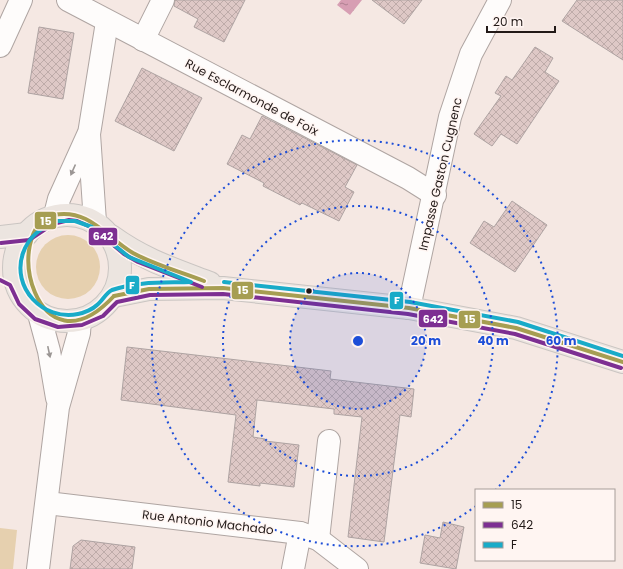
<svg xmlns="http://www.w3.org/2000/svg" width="623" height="569" viewBox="0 0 623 569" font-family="Poppins,sans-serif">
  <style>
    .green { fill: #e6d0af }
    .water { fill: url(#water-ripples) }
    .building { fill: url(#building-cross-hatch); stroke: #aea3a2 }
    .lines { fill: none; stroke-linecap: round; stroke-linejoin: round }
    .street-casing { stroke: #afa5a2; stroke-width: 24 }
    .primary-casing { stroke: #cac5c2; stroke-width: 24 }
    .street { stroke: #fefcfb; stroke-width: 22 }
    .primary { stroke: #ece5e0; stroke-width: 22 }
    .bus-1-casing { stroke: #fff5f2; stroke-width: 7 }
    .bus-2-casing { stroke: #fff5f2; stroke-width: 7 }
    .bus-3-casing { stroke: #fff5f2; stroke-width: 7 }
    .bus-1 { stroke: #a69e52; stroke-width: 4 }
    .bus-2 { stroke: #7d2f92; stroke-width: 4 }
    .bus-3 { stroke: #19abc8; stroke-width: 4 }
    .oneway { fill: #9b9694 }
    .ring { fill: none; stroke: #1d4ed8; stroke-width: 2; stroke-dasharray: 2 4 }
    .bus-dot { fill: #221917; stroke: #fff5f2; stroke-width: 1.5 }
    .labels { text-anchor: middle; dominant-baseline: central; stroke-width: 3; stroke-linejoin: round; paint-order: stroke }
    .street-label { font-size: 12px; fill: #221917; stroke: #fff5f2 }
    .centre { fill: #1d4ed8; stroke: #fff5f2; stroke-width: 2 }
    .ring-label { font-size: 12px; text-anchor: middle; font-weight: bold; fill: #1d4ed8; stroke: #fff5f2; stroke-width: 3; stroke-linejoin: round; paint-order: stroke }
    .line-badge { stroke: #fff5f2; stroke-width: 1.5 }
    .badge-label { font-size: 11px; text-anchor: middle; font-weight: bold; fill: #fff }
  </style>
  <defs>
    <pattern id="water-ripples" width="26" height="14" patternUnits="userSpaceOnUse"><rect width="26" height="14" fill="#d79eb3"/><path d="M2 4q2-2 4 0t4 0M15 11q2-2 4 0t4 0" fill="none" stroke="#ae8091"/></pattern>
    <pattern id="building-cross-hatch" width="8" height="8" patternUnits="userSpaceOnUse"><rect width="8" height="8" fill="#dec8c6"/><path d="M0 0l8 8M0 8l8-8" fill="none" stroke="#beaba9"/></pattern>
  </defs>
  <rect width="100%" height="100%" fill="#f5e8e3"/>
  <g class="green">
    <circle cx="68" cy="267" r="32"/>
    <path d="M0,528L17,530L13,569H0Z"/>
  </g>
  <path class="water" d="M341,0H362L350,15L337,5Z"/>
  <g class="building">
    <path d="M175,0H245L224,42L194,27L198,19L174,6Z"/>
    <path d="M372,0H422L404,24Z"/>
    <path d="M577,0H623V60L562,21Z"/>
    <path d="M39,27L74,33L63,99L28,93Z"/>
    <path d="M535,47L553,58L545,72L559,81L517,144L501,134L492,146L474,134L501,96L495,93L506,76L512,80Z"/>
    <path d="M142,68L202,98L174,151L115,121Z"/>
    <path d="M262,116L357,165L345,187L354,192L339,221L302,203L300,205L263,186L264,183L227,164L242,135L250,139Z"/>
    <path d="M512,201L547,225L515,272L470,243L484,221L494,227Z"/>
    <path d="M127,347L331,371L330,379L414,389L411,417L400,415L384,542L348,537L362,417L334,414V409L257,400L253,437L265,439V441L299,445L294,487L260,483V486L228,482L236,415L121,400Z"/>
    <path d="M443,522L464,527L456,569L420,563L425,535L440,538Z"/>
    <path d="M81,540L135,547L132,569H70L73,546Z"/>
  </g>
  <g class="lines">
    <g class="street-casing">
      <g id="street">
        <path d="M68,0L408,178L435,195"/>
        <path d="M143,40L163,0"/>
        <path d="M0,46L21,0"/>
        <path d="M55,215L59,199L88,135"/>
        <path d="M95,222L89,134L107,22"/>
        <path d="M409,308L450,117L471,54L500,0"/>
        <path d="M39,314L49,351L57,398"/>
        <path d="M47,503L300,533L318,539L357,569"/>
        <path d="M318,539L329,441"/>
        <path d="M38,569L58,407L79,333L80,320"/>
        <path d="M293,569L300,533"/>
      </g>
    </g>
    <g class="primary-casing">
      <g id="primary">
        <circle cx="67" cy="268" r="53"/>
        <path d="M111,236C144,260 173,269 210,283"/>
        <path d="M0,237L27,234"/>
        <path d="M114,296L149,289L223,288L409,308L516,328L623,362"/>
      </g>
    </g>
    <use href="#street" class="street"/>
    <use href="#primary" class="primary"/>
    <g class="bus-1-casing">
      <g id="bus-1">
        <path d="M114,296L149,289L223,288L409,308L516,328L623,362"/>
        <path d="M114,296C37,379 0,230 54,215C89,208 107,238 133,253C155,265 181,272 204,281"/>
      </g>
    </g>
    <g class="bus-2-casing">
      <g id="bus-2">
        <path d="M1,243L29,240L53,224L69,220L77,221L93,228L124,254L138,262L202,287"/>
        <path d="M0,280L10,285L19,304L35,319L58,327L82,325L103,316L117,302L150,295L223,294L408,314L515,334L621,368"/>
      </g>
    </g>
    <g class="bus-3-casing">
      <g id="bus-3">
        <path d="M56,221H75L92,227L129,257L191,282C165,283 137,281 112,290C106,293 102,301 97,305C93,309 84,313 78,314C43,321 11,288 23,253C29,236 40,229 56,221Z"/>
        <path d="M224,282L410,302L518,322L623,356"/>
      </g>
    </g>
    <use href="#bus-1" class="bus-1"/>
    <use href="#bus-2" class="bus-2"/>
    <use href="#bus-3" class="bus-3"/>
  </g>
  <defs><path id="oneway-solid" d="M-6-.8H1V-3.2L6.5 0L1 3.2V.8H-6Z"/></defs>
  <g class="oneway">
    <use href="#oneway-solid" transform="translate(73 170) rotate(114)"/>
    <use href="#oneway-solid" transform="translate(49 352) rotate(78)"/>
  </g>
  <circle cx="358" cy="341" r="68" fill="#1d4ed8" fill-opacity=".12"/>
  <g class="ring">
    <circle cx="358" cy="341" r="68"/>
    <circle cx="358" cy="341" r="135"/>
    <path d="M476 506A203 203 0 1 1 496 489"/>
  </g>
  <circle class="bus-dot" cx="309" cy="291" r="3.5"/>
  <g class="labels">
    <g class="street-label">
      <text transform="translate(252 97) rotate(28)">Rue Esclarmonde de Foix</text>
      <text transform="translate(440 174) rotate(-77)">Impasse Gaston Cugnenc</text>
      <text transform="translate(208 522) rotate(7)">Rue Antonio Machado</text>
    </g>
  </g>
  <circle cx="358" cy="341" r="6" class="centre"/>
  <g class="ring-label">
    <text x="426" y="345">20 m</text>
    <text x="493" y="345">40 m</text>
    <text x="561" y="345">60 m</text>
  </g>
  <g class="line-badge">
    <rect x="34" y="211" width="23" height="19" rx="4" fill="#a69e52"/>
    <rect x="88" y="227" width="30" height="19" rx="4" fill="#7d2f92"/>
    <rect x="125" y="275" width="15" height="20" rx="4" fill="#19abc8"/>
    <rect x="231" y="281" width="23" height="19" rx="4" fill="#a69e52"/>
    <rect x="389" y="291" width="15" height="19" rx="4" fill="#19abc8"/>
    <rect x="418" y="309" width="30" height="19" rx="4" fill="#7d2f92"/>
    <rect x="458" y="310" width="23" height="19" rx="4" fill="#a69e52"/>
  </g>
  <g class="badge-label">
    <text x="46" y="225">15</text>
    <text x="103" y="240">642</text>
    <text x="132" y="289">F</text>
    <text x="243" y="294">15</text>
    <text x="397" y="304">F</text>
    <text x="433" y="323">642</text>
    <text x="470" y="323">15</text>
  </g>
  <rect x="475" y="489" width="140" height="72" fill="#fff5f2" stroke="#a79d9a"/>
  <rect x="483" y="502" width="20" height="6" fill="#a69e52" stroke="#a79d9a"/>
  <text x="511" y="509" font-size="12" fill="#221917">15</text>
  <rect x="483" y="522" width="20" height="6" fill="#7d2f92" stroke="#a79d9a"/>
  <text x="511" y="529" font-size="12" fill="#221917">642</text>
  <rect x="483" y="542" width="20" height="6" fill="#19abc8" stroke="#a79d9a"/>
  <text x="511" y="549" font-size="12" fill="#221917">F</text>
  <path d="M487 26v6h68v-6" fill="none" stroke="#221917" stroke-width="2"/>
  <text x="493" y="26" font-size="12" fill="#221917" stroke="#fff5f2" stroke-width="3" paint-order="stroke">20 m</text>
</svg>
